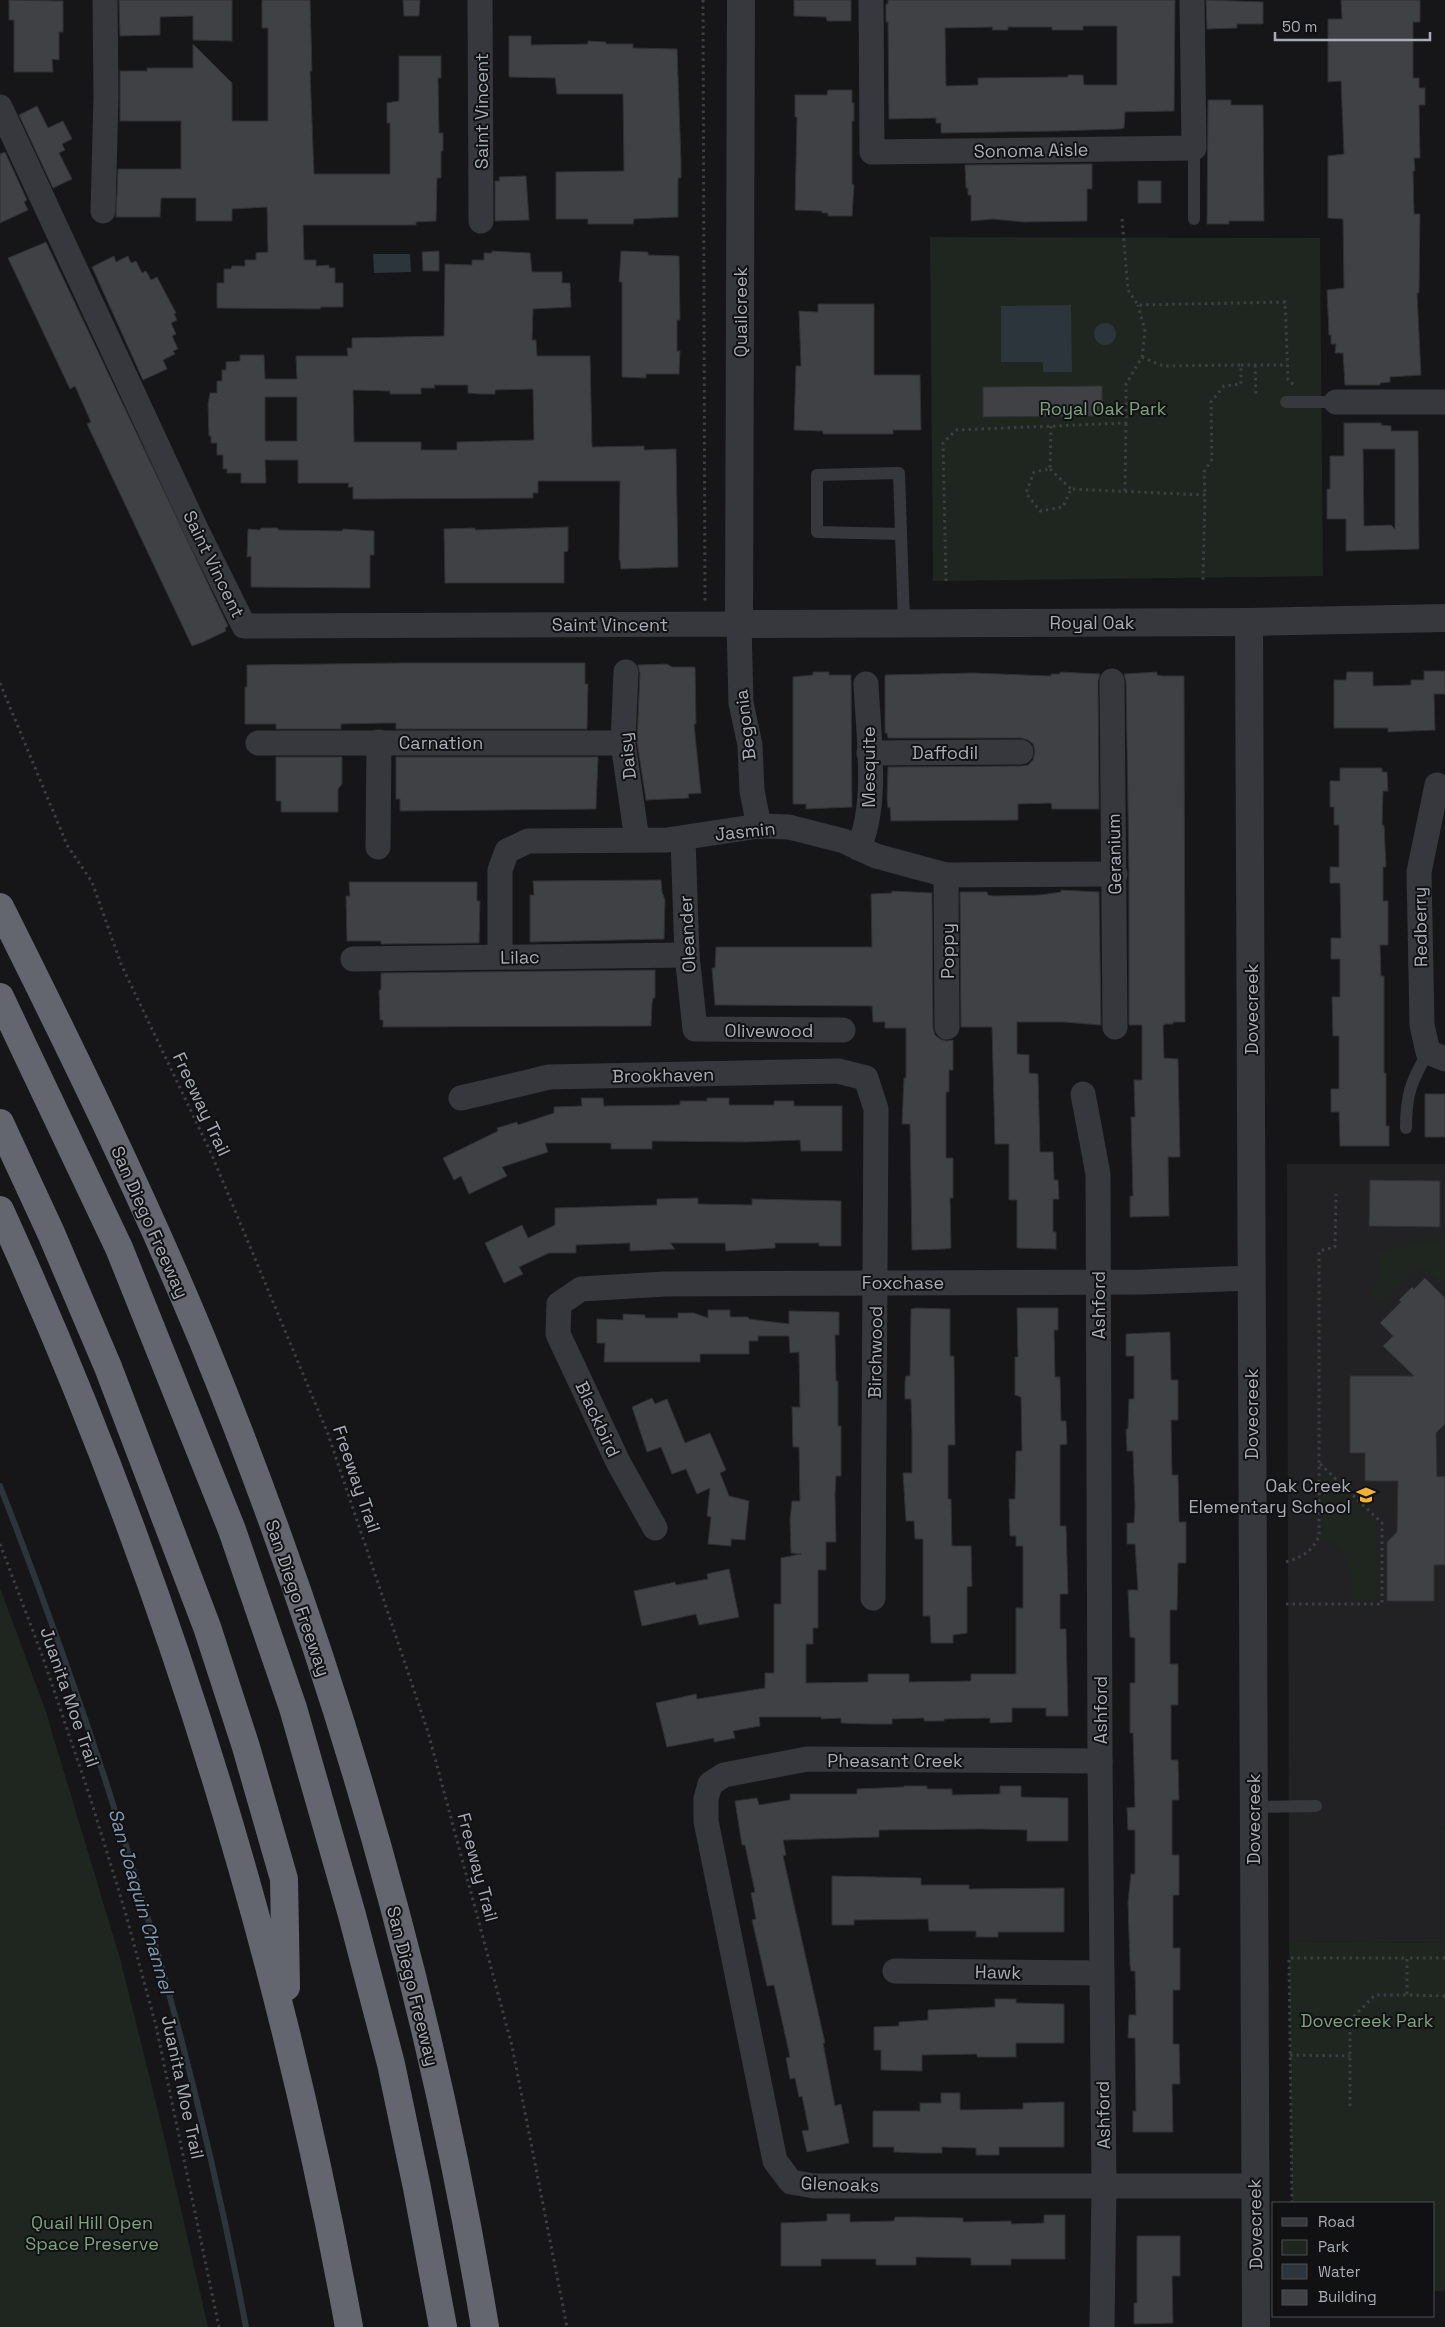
<svg xmlns="http://www.w3.org/2000/svg" width="1445" height="2327" viewBox="0 0 1445 2327" font-family="'Space Grotesk',sans-serif">
  <style>
    .built { fill: #222225 }
    .green { fill: #1e261f }
    .water { fill: #2c353c }
    .lines { fill: none; stroke-linecap: round; stroke-linejoin: round }
    .stream { stroke: #2c353c; stroke-width: 6 }
    .building { fill: #404145; stroke: #303034; fill-rule: evenodd }
    .path { stroke: #3d3f44; stroke-width: 3; stroke-dasharray: 2.5 4; stroke-linecap: butt }
    .service { stroke: #37383d; stroke-width: 12 }
    .minor { stroke: #37383d; stroke-width: 25 }
    .tertiary { stroke: #37383d; stroke-width: 28 }
    .motorway { stroke: #63666e; stroke-width: 28 }
    .labels { text-anchor: middle; dominant-baseline: central; stroke-width: 4; stroke-linejoin: round; paint-order: stroke }
    .street-label { font-size: 18px; fill: #a8adb8; stroke: #111113 }
    .park-label { font-size: 18px; fill: #7fa381; stroke: #111113 }
    .poi-label { font-size: 18px; fill: #a8adb8; stroke: #111113; text-anchor: end }
    .water-label { font-size: 19px; font-style: italic; fill: #7f9bb3; stroke: #111113 }
  </style>
  <rect width="100%" height="100%" fill="#161618"/>
  <path class="built" d="M1287,1164H1445V1826L1441,1836L1442,1943L1289,1941Z"/>
  <g class="green">
    <path d="M930,237L1320,238L1323,576L933,581Z"/>
    <path d="M1445,1240V1287L1423,1266L1417,1267L1384,1301L1379,1303L1371,1295V1291L1380,1280V1252L1418,1242Z"/>
    <path d="M1326,1476L1330,1477L1376,1523L1377,1601L1351,1600C1351,1573 1352,1549 1322,1538L1323,1479Z"/>
    <path d="M0,1588L45,1709L121,1962L165,2140L208,2327H0Z"/>
    <path d="M1445,1826V2291H1434V2203H1292L1289,1941L1442,1943L1441,1835Z"/>
  </g>
  <g class="water">
    <path d="M373,254H410L411,272L374,273Z"/>
    <path d="M1071,305L1072,372H1043V362H1001V306Z"/>
    <circle cx="1105" cy="334" r="11"/>
  </g>
  <g class="lines">
    <path class="stream" d="M0,1486C107,1759 192,2040 246,2327"/>
  </g>
  <g class="building">
    <path d="M9,0L63,1V32H59V60L52,59L53,72H14V20H9Z"/>
    <path d="M119,0H232V41L193,40V16L160,17V35L120,36Z"/>
    <path d="M262,0H310L312,71H310L314,174H390V123H387V103L399,101V56H441V78H438L439,133H443V151H441V178H437L436,221L416,222V225H303L304,260H316V266L329,265V268H335V283H343V307H321L320,309L217,308V283H224V269H231L232,266H245V260H256V253L268,252L267,207L232,209V221H196V198H161L160,217H116L118,169H181V121H120V71H147V68H193V44L232,83V121H268V28H262Z"/>
    <path d="M403,0H420L419,16H404Z"/>
    <path d="M794,0H851V21H827L826,17L794,16Z"/>
    <path d="M888,0H1175L1174,111L1125,112L1124,128L1120,129L1057,131L941,133V123H936V118L889,119L888,22H886V4H888ZM1083,26H1117V85H1084L1083,75H1068V77L978,78V85L946,86L945,28L993,27L992,30H1008V27H1052V30H1083Z"/>
    <path d="M1206,0L1263,2V24H1237V28L1207,29Z"/>
    <path d="M1341,0H1420V22H1413V78H1419V88H1425V105H1419L1420,158H1414L1415,171H1413L1414,214H1420L1419,293H1417L1421,375L1390,377V382L1380,383V385H1345L1343,353H1335L1336,344H1331V335H1329L1327,290L1344,288L1343,219L1328,218V156L1344,154L1341,81L1328,82V19H1342Z"/>
    <path d="M509,36H531V45L588,44V41L606,42V44H633V48L677,49L681,162V178H678V217L634,219L633,224H588V219H556V172L624,171L623,94H557L555,78L509,77Z"/>
    <path d="M828,90H852V103H854V121H852V184L854,185L852,216H828V213H822V211L795,210L797,117H795V95H827Z"/>
    <path d="M1208,100H1231V105H1263L1264,221H1229V224H1207Z"/>
    <path d="M37,106L48,128L63,121L72,139L62,144L65,150L59,153L72,179L53,188L19,115Z"/>
    <path d="M5,152L27,200L24,202L28,210L0,223V154Z"/>
    <path d="M1092,164V189H1087V221L1024,222L993,219L971,221V195H968V188H966L965,165Z"/>
    <path d="M526,176L529,220L495,221V181H500L499,177Z"/>
    <rect x="1138" y="181" width="23" height="22"/>
    <path d="M46,242L228,626L225,628L226,631L203,642L192,646L87,424L91,422L75,386L70,389L8,258Z"/>
    <path d="M439,251V271H423L422,252Z"/>
    <path d="M492,251L530,253L532,272H562V283H570L571,307L533,309L532,340H536L537,356H590L592,447L644,446V450L676,449L678,567L621,569L620,560H619L620,481H538V493H533V498L353,499V487H348L349,483H298V460H265L266,483H241V473H227V469H223V455H217V443H211V436H209L208,404L210,393H217V381H222V370H226V362L240,361V355H264L265,379H297L296,356H348L347,348H352V338L444,336L445,264L472,265V260H484V253H492ZM434,385H468V393L479,394H495V390L533,389L534,440L457,442V450H421V442H354L353,390L390,391V394H421V388H435ZM265,397H297V441H265Z"/>
    <path d="M621,251L648,252V255L679,256L680,320H677V351H680L679,374H646V378L622,377V282H619Z"/>
    <path d="M114,256L116,262L128,256L131,263L136,261L142,273L146,271L151,280L157,277L176,313L174,314L177,320L171,323L176,334L172,336L178,349L173,351L175,354L163,360L167,369L143,380L92,267Z"/>
    <path d="M818,304H874V375H920L921,430H893V434H823V431L794,430L796,366H801L799,311L818,312Z"/>
    <path d="M1102,386V416L983,417V387Z"/>
    <path d="M1344,423H1381V425L1391,426V431H1418L1419,549L1346,551V519H1327V489H1330V456H1344ZM1363,449H1395V529L1391,525L1364,526Z"/>
    <path d="M568,527V551L564,552V583H445L444,529L475,528V530Z"/>
    <path d="M261,528H278V530L342,531L343,529L374,531V555H370V588L251,587V556L247,557L248,529L260,530Z"/>
    <path d="M399,663H585V684H588L587,729H396V723H384L341,724V729H276V724H245V687H247V665Z"/>
    <path d="M667,664L672,667H695L696,724H694L701,793L688,794L689,798L646,800L637,742L640,673L638,665Z"/>
    <path d="M1424,671H1445V694H1434L1435,730L1388,732V728H1334V680H1346L1347,672H1373V686L1411,685V680H1424Z"/>
    <path d="M813,672H829V675H851L852,807L806,809V804H793V677L813,675Z"/>
    <path d="M1060,672L1100,674L1098,681L1099,809H1052L1051,803L1018,804V820L891,821L890,807L888,808L887,798L888,767L1021,766L1028,765L1033,760L1035,751L1033,744L1028,740L1021,738H888L887,733H885V675L973,673L1051,676V674H1060Z"/>
    <path d="M1157,672V675L1162,676H1184L1185,1022H1173V1024H1165L1163,1026L1164,1058L1178,1059L1180,1157H1168L1169,1216L1130,1217V1196H1133L1131,1117H1135L1134,1080H1142V1025H1129V873L1126,681L1124,674Z"/>
    <path d="M276,757H342V784L338,789V812H281V801H276Z"/>
    <path d="M396,757H598L596,809L400,811V799H396Z"/>
    <path d="M1340,768H1382V772H1387L1388,791H1383L1382,825H1384L1386,867H1383V901H1388V945H1380L1381,976H1384V1073H1386V1126H1389V1146H1340L1339,1112H1331V1089H1339V1036H1333L1332,997H1340V959H1331V938H1341L1340,883H1330V867H1339V825H1334V807H1330V781H1340Z"/>
    <path d="M661,880L662,892L665,900L664,939L530,942V895H534L533,881Z"/>
    <path d="M349,882H477V901H480L479,943L381,944V941H347L346,896H350Z"/>
    <path d="M1061,890L1099,892L1101,1025L1063,1022H1017V1054L1029,1055V1073L1038,1074L1040,1152H1053L1054,1180H1058L1059,1199H1053V1232H1056V1249L1017,1248V1200H1009V1144H995L992,1027H961L960,892H987L988,895L993,896L1040,895L1061,892Z"/>
    <path d="M892,891L932,893L933,1028L935,1035L940,1039L947,1041L953,1040V1070H949V1092H946V1158H953V1198H950L951,1248L944,1249L912,1250L910,1124H902L904,1078H906V1028H885V1022H873L872,1006L715,1005L712,968H715L716,947H872L871,894L892,893Z"/>
    <path d="M655,970V998H653L652,1003L651,1026L383,1027V1020H380L379,990H381V973Z"/>
    <rect x="1425" y="1094" width="20" height="43"/>
    <path d="M581,1098H603L604,1106L680,1105V1101H707V1098H729V1105H774V1101H794V1106H842V1151H801L800,1140L747,1142L652,1141V1149H611V1143H545L548,1152L502,1167L507,1176L469,1194L461,1176L454,1180L443,1158L498,1131L497,1128L517,1122L518,1125L554,1113V1107L582,1106Z"/>
    <path d="M1370,1180L1440,1181V1227L1369,1226Z"/>
    <path d="M698,1198V1204L752,1205V1199L841,1201V1246H819V1243H775V1248L726,1251L725,1243H670L675,1249L630,1251V1243L576,1245V1253H549L519,1267L523,1274L504,1283L485,1243L522,1225L528,1238L555,1225V1208L657,1205V1199Z"/>
    <path d="M1425,1278L1445,1298V1424L1436,1433L1437,1477L1445,1476V1565H1434V1601H1387V1542L1397,1532L1398,1481H1365V1453H1350V1376H1414L1383,1346L1393,1336L1380,1323L1401,1302L1399,1300L1412,1287L1414,1289Z"/>
    <path d="M916,1308L950,1309V1356H954L955,1445H948V1499H951L952,1546H971L972,1586L967,1587V1633L953,1635V1643H931L930,1616H923V1539H915L914,1521H906L903,1473H912V1433L911,1399H905V1382L906,1376H910L911,1309Z"/>
    <path d="M1017,1308H1058V1330H1054L1055,1377H1060L1061,1421H1066L1067,1444L1060,1445V1526H1066L1068,1594H1060V1629H1066L1068,1716H1046V1708H1012V1722L990,1723V1718L944,1719V1721H924V1718L892,1719V1724H869L841,1723V1718L821,1719V1717H759L760,1726L733,1731L735,1738L714,1742V1738L667,1747L656,1703L696,1694L697,1699L765,1688V1673H774V1604H781V1558L801,1554L791,1553L790,1520L792,1501H800L799,1447H793L792,1407H800L799,1352L790,1353L789,1336H758V1341H749V1354H700V1362H604L605,1343H597V1319L623,1320V1314L645,1315V1318H678V1313H694L708,1318V1310H730V1317H748L749,1319L789,1324V1311L839,1312V1335H835L836,1381H838V1426H841V1476H836L835,1495L836,1542H826V1570H818V1628H813V1644H806V1683L868,1682V1674H909V1682L971,1681V1674H1016V1608H1023V1546H1016V1536H1010L1009,1499H1015L1016,1451H1022L1021,1397L1015,1395V1357H1018Z"/>
    <path d="M1170,1332L1171,1380H1178V1420H1171L1172,1475H1178L1179,1522H1186V1563H1178L1177,1610H1170V1664H1178V1705H1171V1760H1178L1179,1800H1172V1855H1179V1895H1173V1948H1180V1990H1173V2044H1179L1180,2084H1172L1173,2132H1133V2111H1136L1135,2038H1128L1129,2015H1136L1135,1971H1131L1130,1965L1128,1902L1131,1874H1135V1830H1128L1127,1808L1135,1807L1133,1733H1130V1683H1135V1638L1130,1637L1128,1590H1138L1135,1544H1127V1523H1134L1135,1507L1133,1451H1127L1126,1429H1128L1129,1399H1134V1356H1126V1334Z"/>
    <path d="M652,1398L655,1404L667,1399L685,1443L710,1433L726,1470L720,1473L729,1496L749,1501L745,1540L731,1539V1546L708,1544L711,1517L707,1516L710,1488L697,1494L686,1469L672,1474L661,1447L647,1452L632,1407Z"/>
    <path d="M729,1569L739,1617L699,1625L696,1614L642,1626L634,1591L675,1582L676,1585L708,1579L707,1574Z"/>
    <path d="M904,1786H927V1789H952V1795L1000,1794V1786H1021V1797L1068,1798V1841H1027V1830L980,1829L879,1830V1837L783,1840L786,1855L783,1856L825,2043H823L835,2106L841,2104L849,2143L807,2152L802,2131L809,2130L802,2096L799,2097L795,2078L790,2079L786,2058L790,2057L774,1985L767,1986L752,1920L756,1919L751,1893L755,1892L745,1845H742L735,1801L757,1798L759,1805L790,1800V1794H857V1789L904,1787Z"/>
    <path d="M832,1876L921,1878V1885H969V1889L1064,1888V1932H998V1937H976V1931H929L928,1919L854,1920V1925H832Z"/>
    <path d="M995,1999H1016V2003L1064,2004V2043H1016V2057H977V2054L922,2055V2071L881,2070V2050H874V2027L899,2026V2022L928,2020V2010L995,2007Z"/>
    <path d="M941,2093H960V2110L1023,2109V2103L1064,2102V2147H999V2155H976V2148L942,2147V2153H920L894,2152V2147H873V2111H920V2103H941Z"/>
    <path d="M827,2214H850V2222L894,2221L895,2217H916L963,2218V2222L1011,2221V2224L1044,2223V2215H1065V2259H1011V2265H971V2258L916,2257V2265H876V2259H821V2266H781V2223L827,2221Z"/>
    <path d="M1137,2236H1180V2276H1172L1173,2323L1134,2324V2303H1137Z"/>
  </g>
  <g class="lines">
    <g class="path">
      <path d="M703,0L705,602"/>
      <path d="M1122,219L1128,290L1138,305L1285,302L1288,380L1294,385"/>
      <path d="M1142,357L1163,366L1241,365V384L1224,386L1211,402L1212,459L1204,472L1205,495"/>
      <path d="M1241,365H1287"/>
      <path d="M1255,365L1256,397"/>
      <path d="M1051,426L1050,469L1034,472L1026,493L1040,511L1063,507L1071,489L1205,495L1203,580"/>
      <path d="M1050,469L1071,489"/>
      <path d="M1125,491L1126,423"/>
      <path d="M946,581L943,443L956,430L1126,423V384L1142,357L1145,331L1138,305"/>
      <path d="M0,683L67,845L92,882L121,964L211,1153L328,1434L428,1732L512,2046L567,2327"/>
      <path d="M0,1544L42,1655L89,1794L125,1911L156,2026L219,2327"/>
      <path d="M1286,1562C1302,1557 1312,1552 1319,1536V1251L1335,1247L1336,1194"/>
      <path d="M1286,1604H1382V1523L1319,1463"/>
      <path d="M1445,1958H1407V1995L1445,1996"/>
      <path d="M1290,2055L1350,2056"/>
      <path d="M1350,2106V2020L1375,1995H1407"/>
      <path d="M1292,2203L1289,1958H1407"/>
    </g>
    <g class="service">
      <path d="M1194,148V219"/>
      <path d="M1286,402H1336"/>
      <path d="M901,534L817,532V475L899,473C901,523 902,573 904,623"/>
      <path d="M1406,1128C1406,1094 1411,1082 1428,1052"/>
      <path d="M1253,1807L1316,1806"/>
    </g>
    <g class="minor">
      <path d="M480,0L481,221"/>
      <path d="M871,0L872,152L1194,148L1192,0"/>
      <path d="M0,107L196,529L244,626L739,624L741,703L750,745L752,791L759,826"/>
      <path d="M103,211L106,96L105,0"/>
      <path d="M1336,402H1445"/>
      <path d="M626,672L623,743L637,840"/>
      <path d="M1112,681L1115,1027"/>
      <path d="M258,743H623"/>
      <path d="M869,753L1021,752"/>
      <path d="M1437,785L1419,872L1422,1025L1428,1052L1445,1059"/>
      <path d="M683,839L687,955L695,1029L843,1030"/>
      <path d="M378,847L379,742"/>
      <path d="M858,848C879,807 868,730 866,684"/>
      <path d="M946,875L947,1027"/>
      <path d="M500,957V870L507,851L528,841L667,840L759,826L789,827L844,841L876,856L946,875L1115,874"/>
      <path d="M353,959L687,955"/>
      <path d="M1083,1094L1098,1174L1100,1761L1104,2187L1102,2327"/>
      <path d="M461,1098L549,1077L838,1071L866,1078L876,1109L873,1598"/>
      <path d="M655,1528L618,1462L558,1334L559,1304L581,1289L665,1284L1143,1282L1252,1278"/>
      <path d="M1100,1761L807,1759L724,1775L710,1784L706,1799V1821L775,2161L791,2182L814,2186H1254"/>
      <path d="M895,1971L1101,1973"/>
    </g>
    <g class="tertiary">
      <path d="M741,0L739,624L1249,622L1445,618"/>
      <path d="M1249,622L1256,2327"/>
    </g>
    <g class="motorway">
      <path d="M0,907C71,1049 141,1192 202,1339C332,1656 429,1989 485,2327"/>
      <path d="M0,997L119,1248L232,1530L293,1708L352,1915L391,2064L417,2188L443,2327"/>
      <path d="M0,1123L51,1233L108,1367L207,1627L246,1747L284,1879L286,1987"/>
      <path d="M0,1210C162,1566 279,1942 349,2327"/>
    </g>
  </g>
  <defs>
    <g id="school-bare" transform="scale(1.5)"><path d="M0-5L7-2L0 1L-7-2ZM-4 1L0 2.5L4 1V4Q0 6-4 4Z" fill="#f2b134" stroke="#111113" stroke-width="2.5" paint-order="stroke"/></g>
  </defs>
  <g fill-rule="evenodd">
    <use href="#school-bare" x="1366" y="1495"/>
  </g>
  <g class="labels">
    <g class="street-label">
      <text transform="translate(481 111) rotate(-90)">Saint Vincent</text>
      <text transform="translate(1031 150) rotate(-1)">Sonoma Aisle</text>
      <text transform="translate(740 312) rotate(-90)">Quailcreek</text>
      <text transform="translate(214 564) rotate(64)">Saint Vincent</text>
      <text x="1092" y="622">Royal Oak</text>
      <text x="610" y="624">Saint Vincent</text>
      <text transform="translate(745 725) rotate(-97)">Begonia</text>
      <text x="441" y="742">Carnation</text>
      <text x="945" y="752">Daffodil</text>
      <text transform="translate(627 756) rotate(-96)">Daisy</text>
      <text transform="translate(868 767) rotate(-90)">Mesquite</text>
      <text transform="translate(745 831) rotate(-6)">Jasmin</text>
      <text transform="translate(1114 854) rotate(-91)">Geranium</text>
      <text transform="translate(1420 927) rotate(-91)">Redberry</text>
      <text transform="translate(687 934) rotate(-93)">Oleander</text>
      <text transform="translate(947 951) rotate(-90)">Poppy</text>
      <text transform="translate(520 957) rotate(-1)">Lilac</text>
      <text transform="translate(1251 1009) rotate(-90)">Dovecreek</text>
      <text x="769" y="1030">Olivewood</text>
      <text transform="translate(663 1075) rotate(-1)">Brookhaven</text>
      <text transform="translate(202 1104) rotate(65)">Freeway Trail</text>
      <text transform="translate(150 1222) rotate(66)">San Diego Freeway</text>
      <text x="903" y="1282">Foxchase</text>
      <text transform="translate(1098 1305) rotate(-90)">Ashford</text>
      <text transform="translate(875 1352) rotate(-89)">Birchwood</text>
      <text transform="translate(1251 1414) rotate(-90)">Dovecreek</text>
      <text transform="translate(598 1419) rotate(65)">Blackbird</text>
      <text transform="translate(357 1479) rotate(71)">Freeway Trail</text>
      <text transform="translate(298 1598) rotate(71)">San Diego Freeway</text>
      <text transform="translate(70 1697) rotate(71)">Juanita Moe Trail</text>
      <text transform="translate(1100 1710) rotate(-90)">Ashford</text>
      <text x="895" y="1760">Pheasant Creek</text>
      <text transform="translate(1253 1819) rotate(-90)">Dovecreek</text>
      <text transform="translate(478 1867) rotate(75)">Freeway Trail</text>
      <text transform="translate(998 1972) rotate(1)">Hawk</text>
      <text transform="translate(413 1986) rotate(76)">San Diego Freeway</text>
      <text transform="translate(183 2087) rotate(78)">Juanita Moe Trail</text>
      <text transform="translate(1103 2115) rotate(-91)">Ashford</text>
      <text transform="translate(840 2184) rotate(2)">Glenoaks</text>
      <text transform="translate(1255 2224) rotate(-91)">Dovecreek</text>
    </g>
    <g class="park-label">
      <text x="1103" y="408">Royal Oak Park</text>
      <text x="1367" y="2020">Dovecreek Park</text>
      <text x="92" y="2222">Quail Hill Open<tspan x="92" dy="21">Space Preserve</tspan></text>
    </g>
    <g class="poi-label">
      <text x="1351" y="1485">Oak Creek<tspan x="1351" dy="21">Elementary School</tspan></text>
    </g>
    <g class="water-label">
      <text transform="translate(141 1901) rotate(74)">San Joaquin Channel</text>
    </g>
  </g>
  <rect x="1272" y="2202" width="162" height="115" fill="#111113" stroke="#4d4f55"/>
  <rect x="1282" y="2218" width="25" height="8" fill="#37383d" stroke="#4d4f55"/>
  <text x="1318" y="2227" font-size="15" fill="#a8adb8">Road</text>
  <rect x="1282" y="2240" width="25" height="15" fill="#1e261f" stroke="#4d4f55"/>
  <text x="1318" y="2252" font-size="15" fill="#a8adb8">Park</text>
  <rect x="1282" y="2264" width="25" height="15" fill="#2c353c" stroke="#4d4f55"/>
  <text x="1318" y="2277" font-size="15" fill="#a8adb8">Water</text>
  <rect x="1282" y="2290" width="25" height="15" fill="#404145" stroke="#4d4f55"/>
  <text x="1318" y="2302" font-size="15" fill="#a8adb8">Building</text>
  <path d="M1275 32v8h155v-8" fill="none" stroke="#a8adb8" stroke-width="2.5"/>
  <text x="1282" y="32" font-size="15" fill="#a8adb8" stroke="#111113" stroke-width="4" paint-order="stroke">50 m</text>
</svg>
